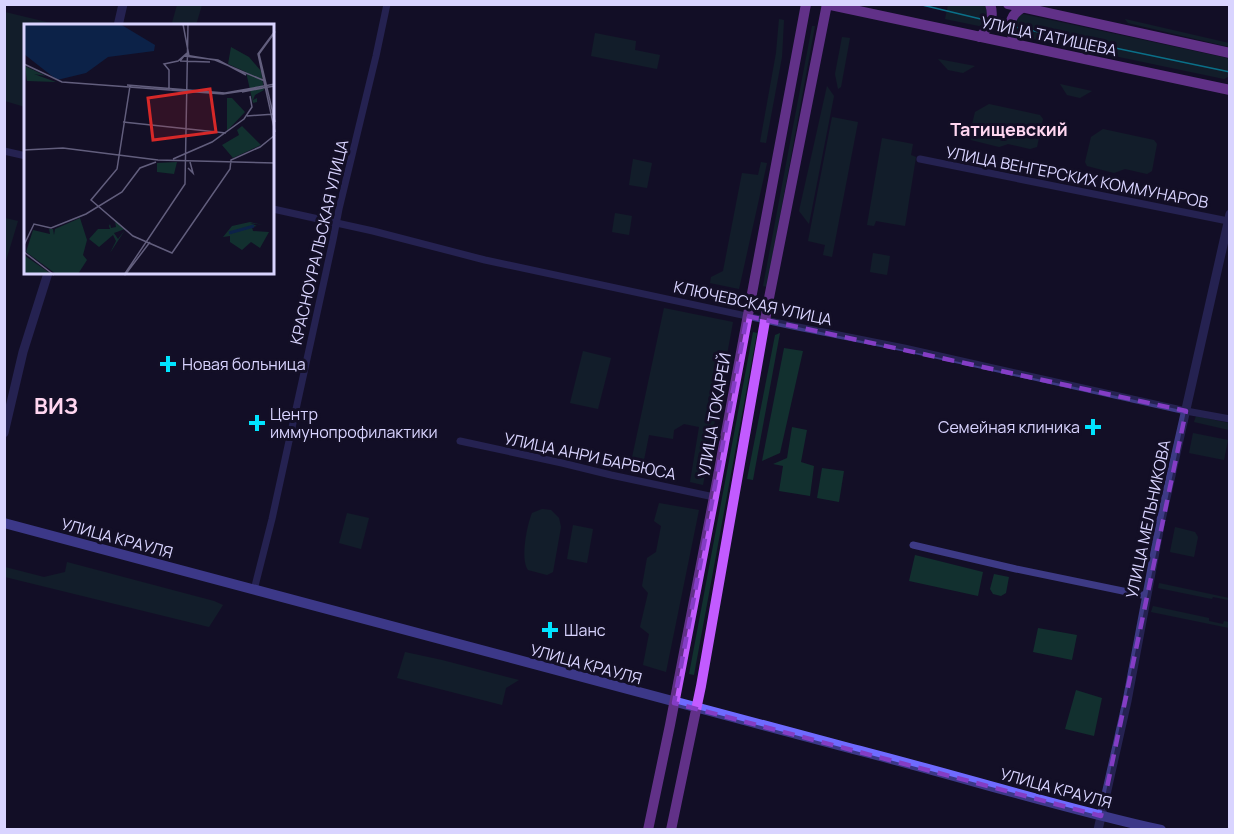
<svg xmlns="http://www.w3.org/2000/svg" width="1234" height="834" viewBox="0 0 1234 834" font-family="Manrope,sans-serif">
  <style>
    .green { fill: #12302f }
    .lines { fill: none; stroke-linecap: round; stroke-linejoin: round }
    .minor { stroke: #3d3a85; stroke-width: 7 }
    .tertiary { stroke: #3d3a85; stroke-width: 9 }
    .secondary { stroke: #6f6bff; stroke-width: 10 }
    .primary { stroke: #c25bff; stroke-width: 10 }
    .tram { stroke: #00e5ff; stroke-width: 1.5 }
    .marked { fill: none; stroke: #843dc5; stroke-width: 4.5; stroke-dasharray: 12 8; stroke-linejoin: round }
    .poi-dot { fill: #00e5ff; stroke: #130f26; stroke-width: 2 }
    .labels { text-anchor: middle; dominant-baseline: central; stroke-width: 6; stroke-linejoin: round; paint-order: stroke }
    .street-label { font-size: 16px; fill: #d9d4ff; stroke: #130f26 }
    .poi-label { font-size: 16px; fill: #d9d4ff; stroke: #130f26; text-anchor: start }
    .neighbourhood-label { font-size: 18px; font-weight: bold; fill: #ffd6f0; stroke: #130f26 }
    .district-label { font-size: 22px; font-weight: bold; fill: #ffd6f0; stroke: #130f26 }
    .inset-river { fill: none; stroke: #0c2248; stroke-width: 3 }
    .inset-road { fill: none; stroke: #625e7d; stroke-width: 1.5 }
    .view { fill: #d62828; fill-opacity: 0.15; stroke: #d62828; stroke-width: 3 }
    .inset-edge { fill: none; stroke: #d9d4ff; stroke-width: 3 }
  </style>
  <rect width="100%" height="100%" fill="#130f26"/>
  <g class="green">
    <path d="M983,4L987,8L986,23L979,26L945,19L948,5Z"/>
    <path d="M177,5H202L196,25H181L172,23Z"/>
    <path d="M5,12L59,25L26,26L25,107L5,101Z"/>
    <path d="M1023,14L1227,58L1229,60V74L1228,77L1224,79L1019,36L1016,33V18Z"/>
    <path d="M779,19L784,20L782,57L766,143L760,142L776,53Z"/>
    <path d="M1125,19L1229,43V47L1128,23Z"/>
    <path d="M812,26H815L767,287L763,286Z"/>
    <path d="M595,33L636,41L635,50L660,55L657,69L591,56Z"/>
    <path d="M842,37L850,38L841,87L838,89L835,74Z"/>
    <path d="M938,59L975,66L963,73L948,70Z"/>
    <path d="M1060,84L1092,91L1080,98L1067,95Z"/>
    <path d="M827,86L834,96L809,224L799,211Z"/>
    <path d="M989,104L1040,115L1043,119L1037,147L1030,149L1008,144L999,147L971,140L969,137L975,112Z"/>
    <path d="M832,117L858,122L832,257L823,255L825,245L808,241Z"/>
    <path d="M1103,129L1154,140L1157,144L1152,171L1147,174L1125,169L1114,173L1087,166L1085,162L1091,137Z"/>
    <path d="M882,138L913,144L911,155L916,157L905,226L876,221L874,226L867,225Z"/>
    <path d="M633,159L652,163L647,188L629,185Z"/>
    <path d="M761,162L767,163L739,289L710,283L711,277L723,271L742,173L758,175Z"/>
    <path d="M615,213L632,216L629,235L612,232Z"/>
    <path d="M5,218L18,221L5,264L4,218Z"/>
    <path d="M873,253L890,256L887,275L870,272Z"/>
    <path d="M664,308L733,322L703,485L690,482L699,427L684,424L674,430L673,439L649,435L642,470L630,467Z"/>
    <path d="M753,332L757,333L694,675L689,674Z"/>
    <path d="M780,333L753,480L747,479L775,335Z"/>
    <path d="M784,348L803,351L780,453L762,461Z"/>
    <path d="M583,351L611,358L598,409L570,403Z"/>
    <path d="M1196,416L1229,423V430L1194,422Z"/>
    <path d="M792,427L807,430L801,462L814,466L810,496L779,491L783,466L773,464L787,458Z"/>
    <path d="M1193,433L1228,440L1224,460L1189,453Z"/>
    <path d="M822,468L844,471L839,502L817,498Z"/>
    <path d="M659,503L699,510L666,672L643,665L649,634L640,627L648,593L642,586L647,558L656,552L661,526L654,521Z"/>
    <path d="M542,509L551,510L559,518L561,527L553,572L547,575L528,570C520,559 527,525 532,513Z"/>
    <path d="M347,513L369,518L361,549L339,543Z"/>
    <path d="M573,525L593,529L587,563L567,559Z"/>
    <path d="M1175,527L1195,532L1198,537L1194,557L1170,552Z"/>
    <path d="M915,555L983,572L978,596L909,581Z"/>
    <path d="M67,562L214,601L223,605L209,627L5,577V567L44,577L65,572Z"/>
    <path d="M994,574L1009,577L1006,593L1001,596L993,594L990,589Z"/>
    <path d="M1159,583L1229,598V603L1228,600L1213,597L1212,599L1158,588Z"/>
    <path d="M1153,606L1209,618V621L1223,624L1224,621L1229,622V628L1151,612Z"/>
    <path d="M1038,628L1077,635L1072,660L1033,652Z"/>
    <path d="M405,652L442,660L519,680L506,688L502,705L397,678Z"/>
    <path d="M1076,690L1102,698L1094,736L1065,729Z"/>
  </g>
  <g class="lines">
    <g class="minor">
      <path d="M4,151L26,156"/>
      <path d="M920,159L1228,221"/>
      <path d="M273,209L373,231L485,260L793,326L904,348L1186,411L1230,419"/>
      <path d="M460,441L562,463L611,475L714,497"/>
      <path d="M913,545L1016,569L1147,596"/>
      <path d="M254,590L272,519L333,240L339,209L376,56L387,4"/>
    </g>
    <g class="tertiary">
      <path d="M118,26L123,4"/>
      <path d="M4,433L23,352L48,273"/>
      <path d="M1098,830L1127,701L1161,520L1230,214"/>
    </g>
    <path class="secondary" d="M4,523C287,599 570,675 853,749C956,775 1057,807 1161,830"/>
    <g class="primary">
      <path d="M826,4L1230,90"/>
      <path d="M1008,4L1230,53"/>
      <path d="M980,37C989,27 995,18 990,4"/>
      <path d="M1015,44C1009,29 1007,17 1022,8"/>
      <path d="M648,830L670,725L714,497L806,4"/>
      <path d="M671,830L701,686L769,298L827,4"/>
    </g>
    <path class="tram" d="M918,4L1010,26L1230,72"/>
  </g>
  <path d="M0 0H1234V834H0ZM747,316L1186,411L1101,816L674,703Z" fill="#130f26" fill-opacity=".55" fill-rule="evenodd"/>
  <path class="marked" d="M747,316L1186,411L1101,816L674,703Z"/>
  <g class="poi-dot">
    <path d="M165 355h6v6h6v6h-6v6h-6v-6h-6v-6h6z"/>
    <path d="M254 414h6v6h6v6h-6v6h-6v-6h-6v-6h6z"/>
    <path d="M1090 418h6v6h6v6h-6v6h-6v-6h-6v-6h6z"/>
    <path d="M547 621h6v6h6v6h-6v6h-6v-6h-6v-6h6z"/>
  </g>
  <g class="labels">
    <g class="street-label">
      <text transform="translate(1049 36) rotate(12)">УЛИЦА ТАТИЩЕВА</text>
      <text transform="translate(1077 177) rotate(11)">УЛИЦА ВЕНГЕРСКИХ КОММУНАРОВ</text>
      <text transform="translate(319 242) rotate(-77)">КРАСНОУРАЛЬСКАЯ УЛИЦА</text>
      <text transform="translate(753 303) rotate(12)">КЛЮЧЕВСКАЯ УЛИЦА</text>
      <text transform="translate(714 415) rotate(-80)">УЛИЦА ТОКАРЕЙ</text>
      <text transform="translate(590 456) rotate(12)">УЛИЦА АНРИ БАРБЮСА</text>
      <text transform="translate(1148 519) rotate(-78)">УЛИЦА МЕЛЬНИКОВА</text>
      <text transform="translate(117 538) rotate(15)">УЛИЦА КРАУЛЯ</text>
      <text transform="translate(586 664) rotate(15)">УЛИЦА КРАУЛЯ</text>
      <text transform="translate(1056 788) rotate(15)">УЛИЦА КРАУЛЯ</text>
    </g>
    <g class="poi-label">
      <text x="182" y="364">Новая больница</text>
      <text x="270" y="414">Центр<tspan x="270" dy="18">иммунопрофилактики</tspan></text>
      <text x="1080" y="427" text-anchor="end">Семейная клиника</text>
      <text x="564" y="630">Шанс</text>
    </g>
    <g class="neighbourhood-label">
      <text x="1009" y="129">Татищевский</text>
    </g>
    <g class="district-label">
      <text x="56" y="406">ВИЗ</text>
    </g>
  </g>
  <g transform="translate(24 24)">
    <rect width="250" height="250" fill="#130f26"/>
    <path d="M207,23L225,33L237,47L240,66L231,71L229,76L233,74V78L229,79L222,48L204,40ZM1,42L22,52L10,50L32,58L3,57ZM203,74H208L221,88L203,107ZM218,102L237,121L209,134L198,121L215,111L213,106ZM153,138L150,150L133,148V139ZM56,194L63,216L59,231L63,236L54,250H32L2,228L9,206L26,210L25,205H29L30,211L31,205ZM91,197L101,205L90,209L94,215L101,206L86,229L92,217L89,211L75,223L65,215L74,205H86L85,202L86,200L87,204L92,203ZM226,198L239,201L226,199L233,202L228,203L229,207L245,208L236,224L227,218L218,226L206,218V212L199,213L208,202ZM0,231L27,250H0Z" fill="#12302f"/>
    <path d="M0,0H96L131,21L130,27L84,33L62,49L33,56L0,30Z" fill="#0c2248"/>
    <path class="inset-river" d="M205,209L230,202"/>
    <path class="inset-road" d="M159,0L165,32M251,7L234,30L251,108M251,8L235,30L251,98M161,31L191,36L241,57M156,37L160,32L194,36L222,51M156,37L186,38M0,40L38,58L199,70L251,62M103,61L201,69L251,60M106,62L93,145L67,176L109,212L148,229L206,145L207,136L236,123L251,111M145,66V46L140,40L154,37L163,29M218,68L239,64M223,92L251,90M99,98L202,109M0,126L39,124L134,136L251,139M149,135L188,118L220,95L228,83L226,72M164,144L169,149L166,138M0,221L10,200L27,204L62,190L98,168L116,144L132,138M0,228L30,251M100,251L161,160L164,0M101,251L126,218"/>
    <path class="view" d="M186,65L192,108L129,116L124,74Z"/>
    <rect width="250" height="250" class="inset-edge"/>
  </g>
  <rect width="1234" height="834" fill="none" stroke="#d9d4ff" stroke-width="12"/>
</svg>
